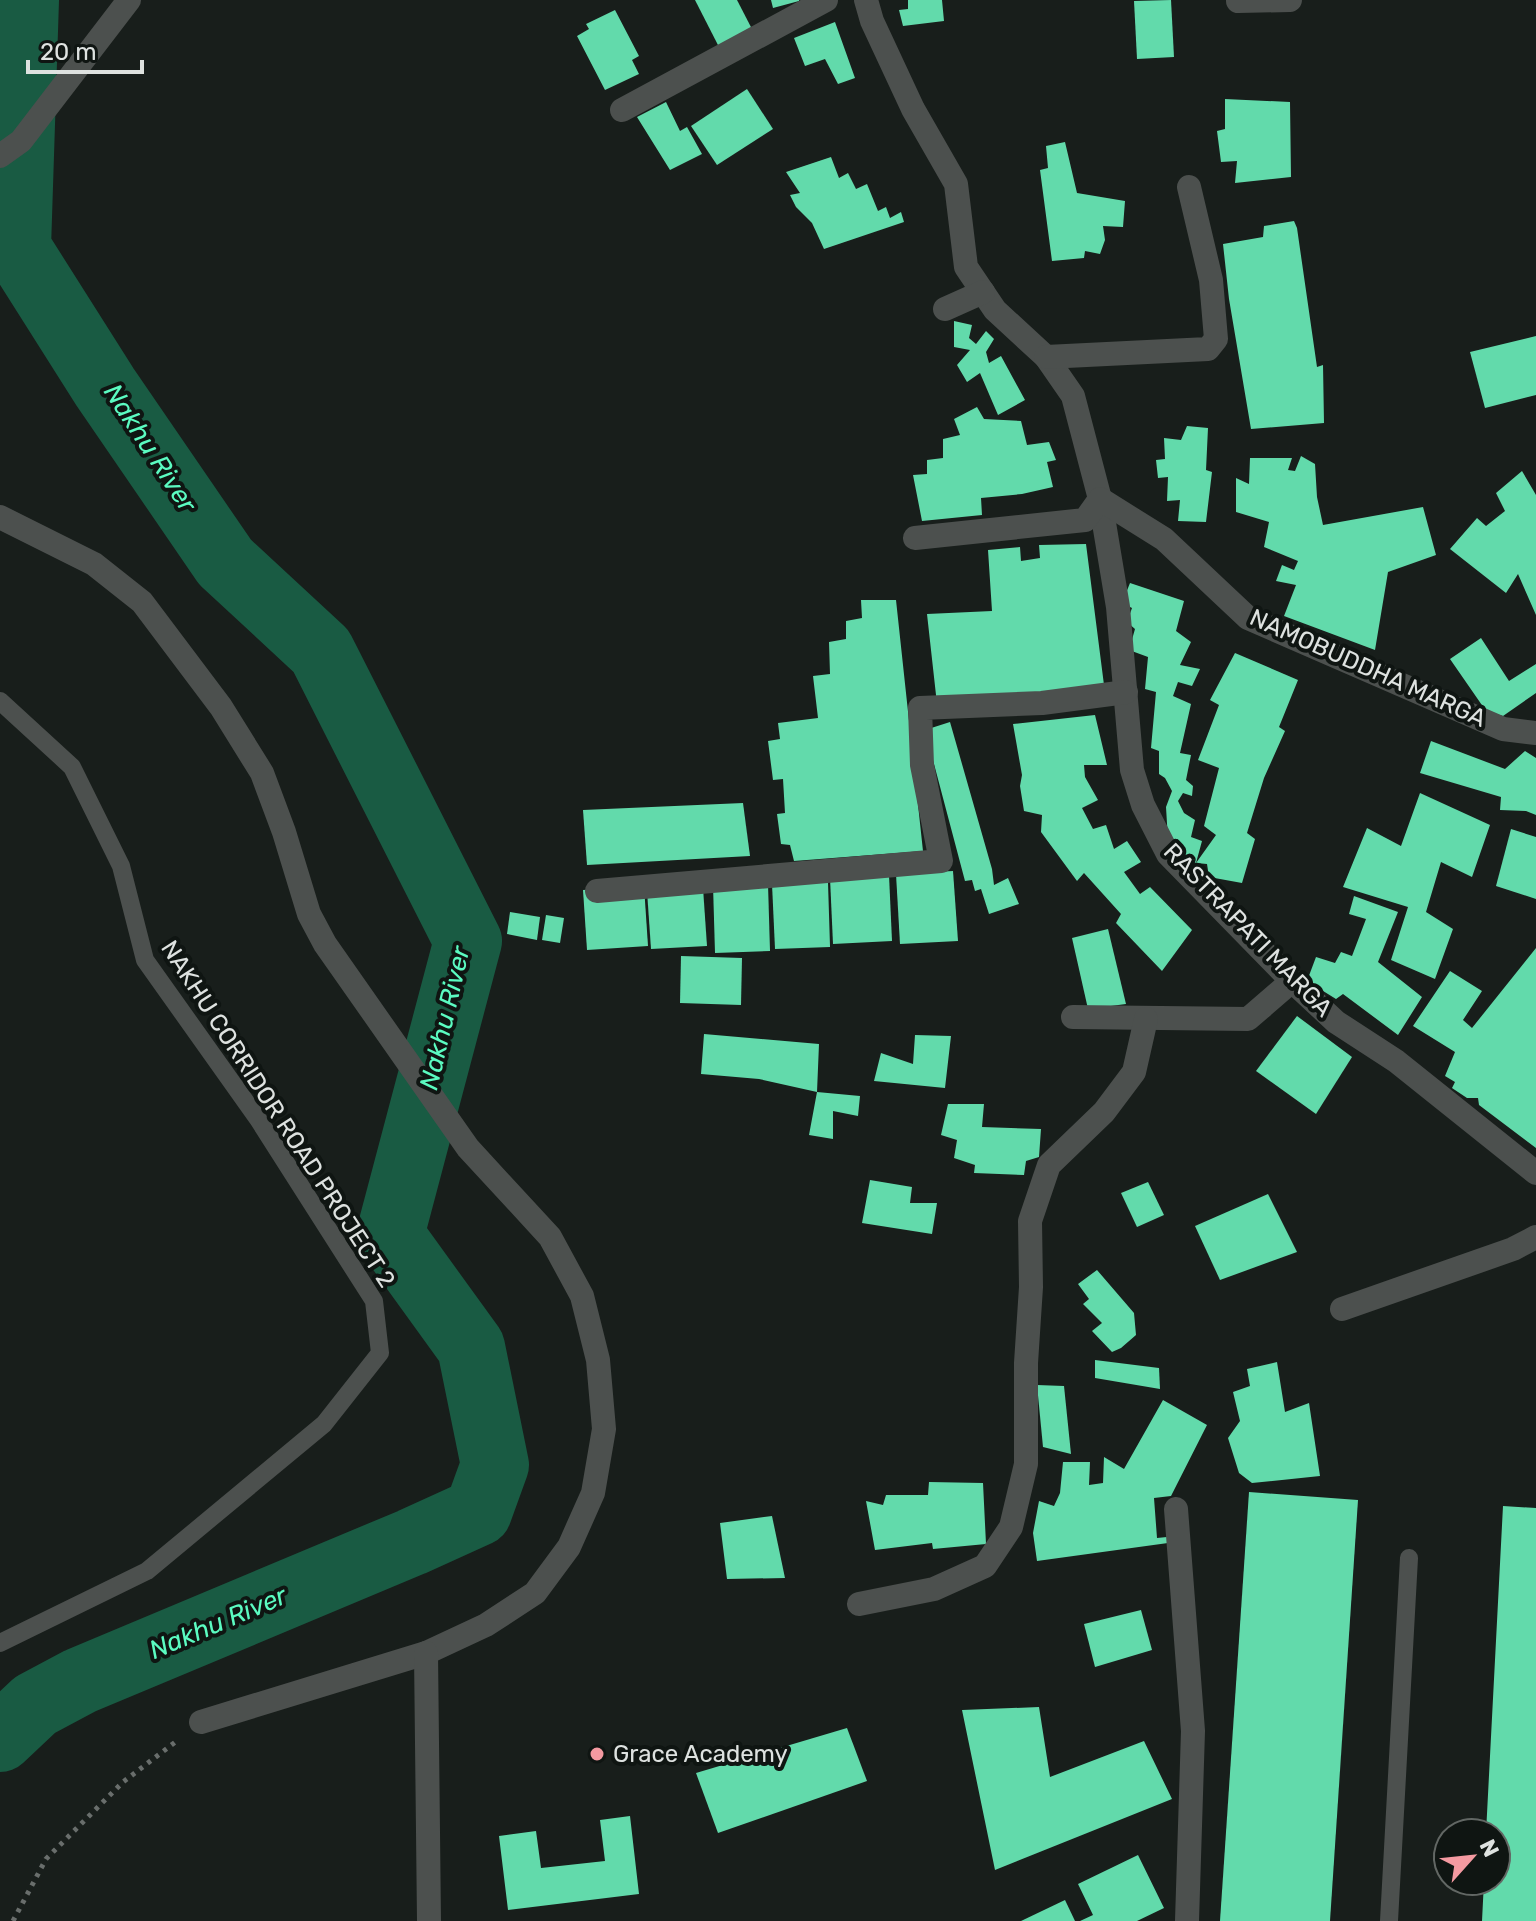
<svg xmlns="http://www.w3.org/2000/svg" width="1536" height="1921" viewBox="0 0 1536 1921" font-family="Rubik,sans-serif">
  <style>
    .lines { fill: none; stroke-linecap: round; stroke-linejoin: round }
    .river { stroke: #195b43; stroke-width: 68 }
    .building { fill: #62daab }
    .path { stroke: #696e6c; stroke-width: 5; stroke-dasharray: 4 6; stroke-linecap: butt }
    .service { stroke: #4c504e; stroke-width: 18 }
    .minor { stroke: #4c504e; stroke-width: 24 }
    .poi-dot { fill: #f49aa1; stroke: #0f1512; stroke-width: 3 }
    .labels { text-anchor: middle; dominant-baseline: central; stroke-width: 8; stroke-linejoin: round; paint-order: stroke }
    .street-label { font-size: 24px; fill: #dee2e0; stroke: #0f1512 }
    .poi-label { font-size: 24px; fill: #dee2e0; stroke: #0f1512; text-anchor: start }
    .water-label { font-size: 26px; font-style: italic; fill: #5bfbc1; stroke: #0f1512 }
  </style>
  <rect width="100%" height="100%" fill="#181e1b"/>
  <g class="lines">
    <path class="river" d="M0,1738L35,1705L80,1681L412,1542L478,1512L495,1465L471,1347L390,1235L468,941L321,651L225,562L105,387L17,248L25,0"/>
  </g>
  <g class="building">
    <path d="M695,0H737L753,31L720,49Z"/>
    <path d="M771,0H799V1L773,8Z"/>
    <path d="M908,0H942L944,21L903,26L899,10L908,9Z"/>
    <path d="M1171,0L1174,57L1137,59L1134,1Z"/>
    <path d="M615,10L639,56L632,60L639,74L605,90L577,36L589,29L586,24Z"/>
    <path d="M835,22L855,78L838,84L825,59L805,66L794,38Z"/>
    <path d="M747,89L773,129L717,165L691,126Z"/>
    <path d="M1225,99L1290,102L1291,177L1235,183L1237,161L1221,162L1217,131L1225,129Z"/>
    <path d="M666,102L680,131L687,127L702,154L670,170L637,117Z"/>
    <path d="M1065,142L1077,193L1125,201L1123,227L1103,226L1105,240L1100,254L1085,251L1084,258L1052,261L1040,170L1048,168L1046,146Z"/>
    <path d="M831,157L839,178L848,173L856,189L867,184L878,211L886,207L890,218L901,212L904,222L824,249L812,223L796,207L790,195L800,193L786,172Z"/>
    <path d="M1294,221L1297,228L1317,367L1323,365L1324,423L1251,429L1229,299L1223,244L1263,237L1264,226Z"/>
    <path d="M954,321L972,325L969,338L976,344L986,331L994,339L986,352L989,363L1001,356L1025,400L998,415L980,373L967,382L957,365L970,350L954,347Z"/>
    <path d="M1536,336V395L1485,408L1470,352Z"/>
    <path d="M977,407L984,419L1021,421L1027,445L1049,442L1056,460L1047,462L1053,487L1022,494L981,498L982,515L922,521L913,475L927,474V460L943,458V439L960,435L954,419Z"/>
    <path d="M1187,426L1208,428L1206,470L1212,472L1206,522L1178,521L1180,500L1167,501L1168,477L1158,478L1156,460L1165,459L1164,438L1181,440Z"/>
    <path d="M1301,456L1315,464L1317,497L1323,525L1423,507L1436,555L1388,572L1375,650L1284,616L1296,585L1276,581L1282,565L1294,570L1298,561L1264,547L1269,522L1236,512V478L1249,484L1250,458H1292L1288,470L1295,471Z"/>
    <path d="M1522,471L1536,495V615L1518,574L1506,593L1450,549L1477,518L1486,526L1505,511L1496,493Z"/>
    <path d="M1086,544L1104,685L937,704L927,614L992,611L988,550L1020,547L1021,561L1040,558L1039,545Z"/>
    <path d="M1130,583L1184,601L1176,631L1191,642L1180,665L1200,669L1192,686L1178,682L1173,696L1191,704L1180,753L1191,755L1186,780L1193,786L1192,796L1183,793L1178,801L1184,813L1195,820L1191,837L1202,841L1196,863L1183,856L1168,840L1166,807L1172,791L1165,778L1159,774V751L1151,748L1156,692L1145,689L1148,657L1129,650L1135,629L1127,622L1132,608L1122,603Z"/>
    <path d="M861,600H896L923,851L794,861L790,845L781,844L777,814L785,813L783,779L773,780L768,741L780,739L778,723L818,718L813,676L830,674L829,642L846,639V621L862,618Z"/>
    <path d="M1481,638L1509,681L1536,664V693L1503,716L1486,711L1450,659Z"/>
    <path d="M1235,653L1298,680L1279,727L1285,731L1264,778L1247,833L1255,839L1242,883L1209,877L1207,864L1196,863L1216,835L1204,826L1219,768L1198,760L1219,705L1210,700Z"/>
    <path d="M1095,715L1107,765H1084L1085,777L1098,800L1082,808L1093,829L1106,825L1114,849L1127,841L1141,862L1124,872L1140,894L1150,887L1192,930L1162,971L1116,923L1121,914L1084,873L1077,881L1041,832L1042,815L1024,811L1020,786L1022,775L1013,724Z"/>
    <path d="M950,722L992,869L994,885L1008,878L1019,904L989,914L981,889L975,891L972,880L965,881L925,730Z"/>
    <path d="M1431,741L1505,769L1525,751L1536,758V815L1526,811L1500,810L1501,797L1420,773Z"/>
    <path d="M1420,793L1490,825L1472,877L1441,862L1426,912L1453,929L1435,979L1391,960L1408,907L1343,887L1367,828L1401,846Z"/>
    <path d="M743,803L750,856L587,865L583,810Z"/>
    <path d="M1511,829L1536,837V899L1496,886Z"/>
    <path d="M953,871L958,941L900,944L896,874Z"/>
    <path d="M889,875L892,941L833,944L830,878Z"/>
    <path d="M828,882L830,947L775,949L772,884Z"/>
    <path d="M768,884L770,951L715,953L713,885Z"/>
    <path d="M644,886L648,946L587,950L583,890Z"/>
    <path d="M703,888L707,946L651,949L647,891Z"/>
    <path d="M1354,896L1398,912L1378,962L1422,997L1398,1035L1343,994L1336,999L1307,981L1316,957L1335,963L1341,952L1352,956L1366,919L1349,914Z"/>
    <path d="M510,912L540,917L537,940L507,934Z"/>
    <path d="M546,915L564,918L560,943L542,940Z"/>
    <path d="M1108,929L1126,1004L1088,1009L1072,938Z"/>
    <path d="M1536,948V1148L1479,1105L1478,1098H1467L1452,1088L1455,1082L1445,1076L1455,1052L1413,1026L1450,971L1482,991L1463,1020L1472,1028Z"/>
    <path d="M681,956L742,958L741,1005L680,1003Z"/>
    <path d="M1297,1016L1352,1057L1316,1114L1256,1071Z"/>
    <path d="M704,1034L819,1044L817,1092L759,1079L701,1074Z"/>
    <path d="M915,1035L951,1036L945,1088L874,1081L881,1053L913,1064Z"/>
    <path d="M817,1092L860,1096L858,1116L833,1111V1139L809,1135Z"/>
    <path d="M948,1104H984L982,1127L1041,1129L1039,1157L1026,1161L1024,1175L974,1173L975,1165L954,1158L957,1140L941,1135Z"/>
    <path d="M870,1180L912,1187L910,1203H937L932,1234L862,1223Z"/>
    <path d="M1148,1182L1164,1215L1137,1227L1121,1193Z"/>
    <path d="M1268,1194L1297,1252L1220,1280L1195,1226Z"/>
    <path d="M1097,1270L1134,1313L1136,1335L1121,1348L1112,1352L1092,1331L1102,1323L1083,1304L1089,1299L1078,1284Z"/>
    <path d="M1095,1360L1159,1368L1160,1389L1095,1378Z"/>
    <path d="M1277,1362L1285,1412L1309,1403L1320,1476L1252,1483L1239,1473L1228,1438L1240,1421L1233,1392L1250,1386L1247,1369Z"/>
    <path d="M1037,1385L1064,1386L1071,1454L1043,1447Z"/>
    <path d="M1163,1400L1207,1425L1171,1496L1154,1498L1157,1538L1167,1537L1168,1543L1037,1561L1033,1533L1039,1501L1054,1506L1060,1493L1063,1462H1090L1089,1485L1103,1483L1104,1457L1124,1469Z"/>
    <path d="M929,1482L983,1483L986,1544L933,1549L932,1543L875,1550L866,1501L883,1505L886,1495H928Z"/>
    <path d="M1249,1492L1358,1500L1330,1921H1220Z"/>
    <path d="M1503,1506L1536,1508V1921H1482L1484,1881H1496V1833H1486Z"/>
    <path d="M772,1516L785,1578L727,1579L720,1523Z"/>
    <path d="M1141,1610L1152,1650L1095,1667L1084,1624Z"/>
    <path d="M1039,1707L1050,1777L1144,1741L1172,1799L995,1870L962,1710Z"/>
    <path d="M847,1728L867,1781L718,1833L696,1773Z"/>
    <path d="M630,1816L639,1894L508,1910L499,1836L536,1831L541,1868L605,1861L600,1820Z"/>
    <path d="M1138,1855L1164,1908L1137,1921H1080L1093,1915L1078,1884Z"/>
    <path d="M1065,1900L1075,1921H1021Z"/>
  </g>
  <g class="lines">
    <path class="path" d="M13,1921L46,1859L123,1782L178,1740"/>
    <g class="service">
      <path d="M0,701L72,767L121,866L145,960L258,1119L374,1301L380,1353L324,1424L147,1571L0,1643"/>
      <path d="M1389,1921L1409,1558"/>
    </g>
    <g class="minor">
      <path d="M866,0L872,21L913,109L956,184L966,267L995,310L1046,357L1073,396L1100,499L1118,607L1132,770L1143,805L1168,854L1292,981L1336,1022L1396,1061L1536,1173"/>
      <path d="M1238,1L1290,0"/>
      <path d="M622,110L826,0"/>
      <path d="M0,156L21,141L129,0"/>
      <path d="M945,309L983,292"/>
      <path d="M1046,357L1208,349L1216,339L1211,280L1189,187"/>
      <path d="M0,517L94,564L142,602L221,707L262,773L284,832L309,914L325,944L468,1148L550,1237L582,1296L598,1360L604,1429L593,1493L569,1547L535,1593L486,1625L426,1653L201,1722"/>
      <path d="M915,538L1085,520L1100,499L1164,539L1248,618L1503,729L1536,733"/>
      <path d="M597,891L941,861L922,765L920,708L1042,703L1126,692"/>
      <path d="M1073,1017L1248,1019L1292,981"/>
      <path d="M1342,1309L1513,1249L1536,1237"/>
      <path d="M1176,1509L1193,1731L1187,1921"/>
      <path d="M859,1604L934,1589L985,1566L1011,1527L1026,1464V1363L1031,1287L1030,1221L1049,1165L1104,1112L1134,1072L1146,1019"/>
      <path d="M426,1653L429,1921"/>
    </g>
  </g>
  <circle class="poi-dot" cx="597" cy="1754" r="8"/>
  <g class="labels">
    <g class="street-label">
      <text transform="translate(1368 668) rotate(24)">NAMOBUDDHA MARGA</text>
      <text transform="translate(1248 930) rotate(46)">RASTRAPATI MARGA</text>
      <text transform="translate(278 1114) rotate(57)">NAKHU CORRIDOR ROAD PROJECT 2</text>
    </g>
    <g class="poi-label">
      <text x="613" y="1754">Grace Academy</text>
    </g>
    <g class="water-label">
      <text transform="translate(150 448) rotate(57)">Nakhu River</text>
      <text transform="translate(445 1018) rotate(-77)">Nakhu River</text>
      <text transform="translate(218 1623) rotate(-23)">Nakhu River</text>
    </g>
  </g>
  <g transform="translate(1472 1857) rotate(63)"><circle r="38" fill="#0f1512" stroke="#626764" stroke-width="2"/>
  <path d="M0-6L14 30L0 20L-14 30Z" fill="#f49aa1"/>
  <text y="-12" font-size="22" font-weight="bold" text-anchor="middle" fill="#dee2e0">N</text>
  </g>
  <path d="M28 60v12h114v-12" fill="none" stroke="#dee2e0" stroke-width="4"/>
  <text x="40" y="60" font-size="24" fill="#dee2e0" stroke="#0f1512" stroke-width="6" paint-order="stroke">20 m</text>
</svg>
